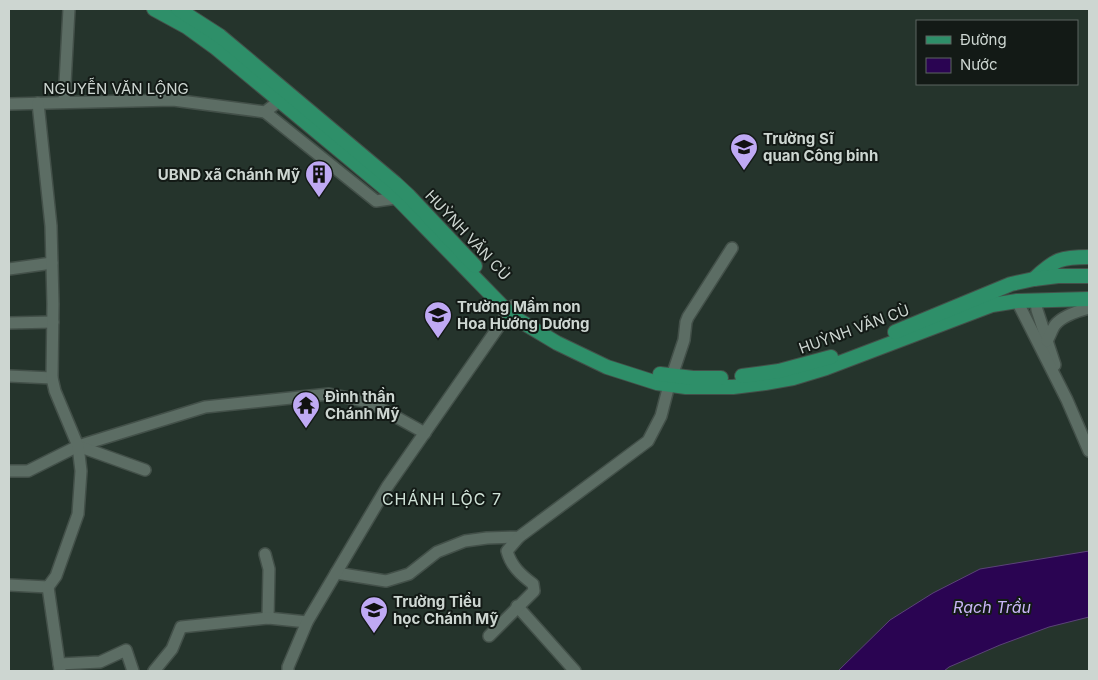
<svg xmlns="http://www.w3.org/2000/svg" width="1098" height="680" viewBox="0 0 1098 680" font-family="Inter,sans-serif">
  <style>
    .water { fill: #2a0452; stroke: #5b4378 }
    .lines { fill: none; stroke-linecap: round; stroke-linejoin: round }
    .minor-casing { stroke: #435049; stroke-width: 14 }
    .major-casing { stroke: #435049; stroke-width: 16 }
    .minor { stroke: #5c6d64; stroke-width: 11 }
    .major { stroke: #2e8f69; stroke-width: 14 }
    .labels { text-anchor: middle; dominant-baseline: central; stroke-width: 4; stroke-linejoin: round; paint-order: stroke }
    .street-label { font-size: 15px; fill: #cdd6d1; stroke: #131a16 }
    .poi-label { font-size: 15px; font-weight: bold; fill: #cdd6d1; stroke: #131a16; text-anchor: start }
    .neighbourhood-label { font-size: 16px; letter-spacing: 1px; fill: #cfe2d7; stroke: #131a16 }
    .water-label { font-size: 16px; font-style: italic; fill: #cab7f8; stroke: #131a16 }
  </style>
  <rect width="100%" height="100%" fill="#25342c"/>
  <path class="water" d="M1089,551V617L1049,627L1000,645L949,667L944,671H838L890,620L933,593L980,569Z"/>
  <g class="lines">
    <g class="minor-casing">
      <g id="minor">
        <path d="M64,102L69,9"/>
        <path d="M9,104L173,100L265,112L279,101"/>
        <path d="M265,112L376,201L397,198"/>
        <path d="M9,269L52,263"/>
        <path d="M1036,300L1037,310L1055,365"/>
        <path d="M1017,301L1067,400L1089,451"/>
        <path d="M9,323L53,322"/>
        <path d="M1047,341C1050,336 1052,329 1055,325C1062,316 1078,311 1089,308"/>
        <path d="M9,376L52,378"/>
        <path d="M672,376L684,340L686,322L688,317L732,248"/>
        <path d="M78,446L205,407L329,394L369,402L425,433"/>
        <path d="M9,471H28L78,446L145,470"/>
        <path d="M265,554L269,569L268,618"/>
        <path d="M336,573L386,581L409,574L437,552L465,541L487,538L519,537L648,441L661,416L669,385"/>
        <path d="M9,585L48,587L56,576L78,514L81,471L78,446L55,391L52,378L53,304L51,226L38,103"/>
        <path d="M48,587L60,670"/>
        <path d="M517,606L575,671"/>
        <path d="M489,636L534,591L533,584C521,575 511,566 507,551L519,537"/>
        <path d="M59,664L100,662L126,650L133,671"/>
        <path d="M154,671L172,649L181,627L268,618L307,622"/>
        <path d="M288,671V667L307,622L387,487L513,306"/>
      </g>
    </g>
    <g class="major-casing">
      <g id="major">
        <path d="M154,9L187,27L216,48L397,198L512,316L557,343L607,367L657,383L686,387H733L765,383L793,378L826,368L992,305L1017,301L1089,299"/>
        <path d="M178,9L220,36L395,183L409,196L475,266"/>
        <path d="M1034,279C1055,259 1061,257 1089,257"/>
        <path d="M895,332L1011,284L1034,279L1058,276H1089"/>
        <path d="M660,374L693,378H721"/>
        <path d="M742,376L779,371L831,357"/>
      </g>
    </g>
    <use href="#minor" class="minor"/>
    <use href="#major" class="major"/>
  </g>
  <defs>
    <g id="university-pin" transform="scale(1.4375)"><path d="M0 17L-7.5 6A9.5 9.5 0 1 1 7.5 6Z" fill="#bfa9f4" stroke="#131a16"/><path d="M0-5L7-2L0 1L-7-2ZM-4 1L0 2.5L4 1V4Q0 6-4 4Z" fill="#111"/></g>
    <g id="building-pin" transform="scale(1.4375)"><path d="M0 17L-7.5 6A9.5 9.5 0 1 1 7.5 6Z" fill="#bfa9f4" stroke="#131a16"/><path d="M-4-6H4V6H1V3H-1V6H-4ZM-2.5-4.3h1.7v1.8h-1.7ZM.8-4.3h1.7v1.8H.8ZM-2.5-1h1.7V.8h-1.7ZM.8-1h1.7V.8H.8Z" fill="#111"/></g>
    <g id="school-pin" transform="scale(1.4375)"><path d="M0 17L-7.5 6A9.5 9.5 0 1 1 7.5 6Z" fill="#bfa9f4" stroke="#131a16"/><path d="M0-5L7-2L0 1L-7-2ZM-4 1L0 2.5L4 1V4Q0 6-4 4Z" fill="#111"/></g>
    <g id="temple-pin" transform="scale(1.4375)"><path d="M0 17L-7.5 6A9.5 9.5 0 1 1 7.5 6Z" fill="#bfa9f4" stroke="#131a16"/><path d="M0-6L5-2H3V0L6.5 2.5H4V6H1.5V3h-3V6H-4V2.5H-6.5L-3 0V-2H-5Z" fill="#111"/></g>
  </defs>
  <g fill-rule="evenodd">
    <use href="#university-pin" x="744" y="147"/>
    <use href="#building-pin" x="319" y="174"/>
    <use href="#school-pin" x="438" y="315"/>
    <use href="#temple-pin" x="306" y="405"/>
    <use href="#school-pin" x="374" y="610"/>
  </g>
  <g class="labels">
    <g class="street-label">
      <text x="116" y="88">NGUYỄN VĂN LỘNG</text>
      <text transform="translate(468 235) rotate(47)">HUỲNH VĂN CÙ</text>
      <text transform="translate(854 329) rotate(-20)">HUỲNH VĂN CÙ</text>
    </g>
    <g class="poi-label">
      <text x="763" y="138">Trường Sĩ<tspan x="763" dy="17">quan Công binh</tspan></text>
      <text x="300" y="174" text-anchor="end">UBND xã Chánh Mỹ</text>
      <text x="457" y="306">Trường Mầm non<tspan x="457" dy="17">Hoa Hướng Dương</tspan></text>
      <text x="325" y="396">Đình thần<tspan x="325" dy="17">Chánh Mỹ</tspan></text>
      <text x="393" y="601">Trường Tiểu<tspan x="393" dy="17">học Chánh Mỹ</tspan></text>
    </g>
    <g class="neighbourhood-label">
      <text x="442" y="499">CHÁNH LỘC 7</text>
    </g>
    <g class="water-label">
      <text x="992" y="607">Rạch Trầu</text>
    </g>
  </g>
  <rect width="1098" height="680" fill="none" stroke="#cdd6d1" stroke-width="20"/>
  <rect x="916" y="20" width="162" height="65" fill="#131a16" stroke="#5d6561"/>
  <rect x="926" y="36" width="25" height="8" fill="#2e8f69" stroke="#5d6561"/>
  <text x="960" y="45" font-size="15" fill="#cdd6d1">Đường</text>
  <rect x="926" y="58" width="25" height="15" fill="#2a0452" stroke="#5d6561"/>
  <text x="960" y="70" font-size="15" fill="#cdd6d1">Nước</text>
</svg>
